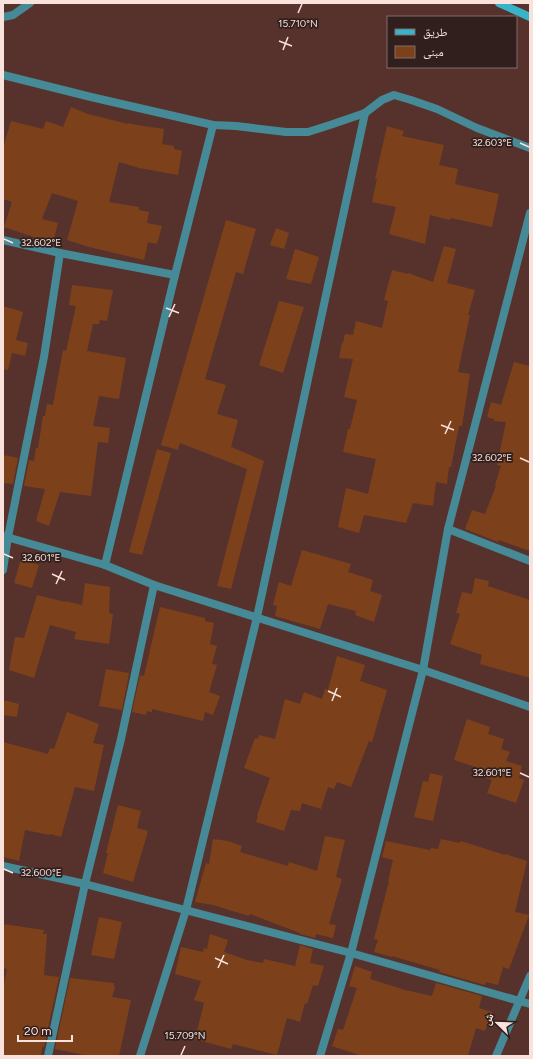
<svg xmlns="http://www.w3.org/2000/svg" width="533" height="1059" viewBox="0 0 533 1059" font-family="Figtree,'Noto Naskh Arabic',sans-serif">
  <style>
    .building { fill: #7c411b }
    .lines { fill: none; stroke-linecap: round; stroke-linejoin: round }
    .street { stroke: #458a96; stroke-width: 8 }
    .secondary { stroke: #38b4c8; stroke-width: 8 }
    .ticks { fill: none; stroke: #f9e1dc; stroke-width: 1.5 }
    .ticks-label { font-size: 10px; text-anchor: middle; fill: #f9e1dc; stroke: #301f1c; stroke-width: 3.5; stroke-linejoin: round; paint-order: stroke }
  </style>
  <rect width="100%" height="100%" fill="#57322c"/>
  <g class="building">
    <path d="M71,107L88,114L128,124V123L137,125L164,129L162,144L174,146V149L182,151L178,175L139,168L119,162L109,202L139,207V210L149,212L147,223L162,226L157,244L148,242L144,260L89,247L67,240L78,201L52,193L42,219L58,223L53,242L38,237L37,238L4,227L12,202L3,199V148L11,121L43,129L46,121L63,127Z"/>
    <path d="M387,126L404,131L402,136L444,145L439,165L458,169L455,184L499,194L492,227L451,218L450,220L430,215L425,244L389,234L396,207L372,202L377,179H375Z"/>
    <path d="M226,220L256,229L243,274L236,272L205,379L226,385L217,414L238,420L231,447L264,461L231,589L217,586L247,469L180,443L178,450L161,445Z"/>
    <path d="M276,228L289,233L284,249L270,245Z"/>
    <path d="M444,246L456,249L447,283L475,290L468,315H470L458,372L470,374L462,426H459L451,467H449L447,484L436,482L433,506L413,503L406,523L364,515L359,533L338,527L346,488L368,494L376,459L343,452L348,429H350L357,400L344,397L353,359L339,358L342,343H343L345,334L353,335L356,321L382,328L388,301L384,300L392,270L408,274V273L433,282Z"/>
    <path d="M295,249L319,257L311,284L286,279Z"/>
    <path d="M72,285L113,290L107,321L100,320L99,324H93L87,351L126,358L119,399L99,396L93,426L110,428L108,443L98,442L91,496L60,492L49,526L36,521L45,489L24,486L29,460L34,461L36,448H38L43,416H45L47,404L53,405L63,350L66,351L76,306L69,305Z"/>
    <path d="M279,301L304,307L283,373L259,365Z"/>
    <path d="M3,306L23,312L16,340L28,343L25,356L12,353L8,370L3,369Z"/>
    <path d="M514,362L530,366V551L499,540L498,542L465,529L472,510L485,514L496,486L495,485L501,466L497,465L506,422L494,421V419L487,417L491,402L501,405Z"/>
    <path d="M157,449L171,453L142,555L129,552Z"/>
    <path d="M3,455L18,458L13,484L3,483Z"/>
    <path d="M302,550L351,564L348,572L373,580L370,591L382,595L374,622L355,615L356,611L328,604L320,629L275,616L277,606L273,605L279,582L291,586Z"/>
    <path d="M21,559L39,565L32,588L14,583Z"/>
    <path d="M475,578L489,581L488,586L530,600V678L480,664L482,655L450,644L460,614L456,613L462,592L472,594Z"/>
    <path d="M85,583L110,587L109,613L113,614L109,644L74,639L76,632L50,625L34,678L9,670L15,637L24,638L37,595L65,602V601L82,605Z"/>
    <path d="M160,607L205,618V621L214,623L210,644L217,646L212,664L217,665L209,692L220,696L213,715L205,712L203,721L152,709V712L147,711L146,715L132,712L140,675L144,676Z"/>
    <path d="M337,656L365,665L360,681L387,690L372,742L369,741L351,787L337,782L334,789L328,787L321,809L302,803L300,811L291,810L284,831L256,822L258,816H257L270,778L244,768L255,738L258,739L259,735L275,739L285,699L300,704L304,692L322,699L325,689L328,690Z"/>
    <path d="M106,669L129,673L122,710L99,706Z"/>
    <path d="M3,700L19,704L17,717L3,715Z"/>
    <path d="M67,712L99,724L93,743L104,745L94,791L75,787L61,837L50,834V835L25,830L19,861L3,857V742L48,754L50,748L54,749Z"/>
    <path d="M467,719L490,727L488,734L504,739L501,749L510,752L506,761L522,766L519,778L524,780L516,803L487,793L492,780L483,777L485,770L454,760Z"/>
    <path d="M430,773L443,776L433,821L414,817L423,781L428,782Z"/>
    <path d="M118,805L141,811L137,828L148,831L133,882L103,873L108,853H106Z"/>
    <path d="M325,836L345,840L336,877L342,879L329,924L336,925L333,938L316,934L315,938L300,934V933L250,914L249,916L213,905L195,902L206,863L209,864L213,839L228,841L242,846L240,852L288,866L289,862L317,871Z"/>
    <path d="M441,839L460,843L461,841L505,855V854L527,861L515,912L529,915L509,969L503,967L498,985L486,982L485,985L439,972L440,970L392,956V957L374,952L378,940L374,939L389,881H388L393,860L382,857L386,841L430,850L431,848L438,849Z"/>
    <path d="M99,917L122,922L114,959L91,955Z"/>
    <path d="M3,924L44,930L43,934H47L44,975L59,977L44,1047H42L41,1056H3V989L7,969L3,968Z"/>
    <path d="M210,934L228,940L224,952L247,960L263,963L264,959L295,966L300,945L313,949L310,963L324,966L318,986L313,985L307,1004L305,1003L300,1022L287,1018L277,1055L233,1044L231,1049L195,1039L204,1003L194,1000L201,981L175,974L181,947L203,952L204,948L207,949Z"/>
    <path d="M355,966L372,972L370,979L405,990L432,996L436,983L482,996L479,1008L492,1012L485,1031L476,1028L468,1056H362L332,1046L338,1029L343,1030L357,988L349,986Z"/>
    <path d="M70,978L114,983V986L115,987L112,997L131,1000L119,1056H89L55,1049Z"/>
  </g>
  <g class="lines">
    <g class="street">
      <path d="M3,17L13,15L30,3"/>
      <path d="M3,75L91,97L213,125L236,126L286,132H308L330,125L365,113L382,100L394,95L411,100L437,109L477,128L530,148"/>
      <path d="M3,240L60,253L175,275"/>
      <path d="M448,529L530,561"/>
      <path d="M3,536L105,565L154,585L423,670L530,707"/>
      <path d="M105,565L175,275L213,125"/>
      <path d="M3,570L8,537L44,357L60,253"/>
      <path d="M3,866L85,884L351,953L530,1004"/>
      <path d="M48,1056L85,884L121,739L154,585"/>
      <path d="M140,1056L186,910L257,617L365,113"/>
      <path d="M320,1056L351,953L423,670L448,529L530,213"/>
      <path d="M496,1056L530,976"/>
    </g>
    <path class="secondary" d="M499,3L530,17"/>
  </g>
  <path class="ticks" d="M298,13L302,4M279,41L292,46M283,50L288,37M520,143L529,147M4,239L13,243M166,308L179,313M169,317L175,304M441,425L454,430M445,434L451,421M520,458L529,462M4,554L13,558M52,574L65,580M56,584L62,571M328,691L341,697M332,701L337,688M520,773L529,777M4,869L13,873M215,958L228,964M218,968L224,955M181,1055L185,1046"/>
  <g class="ticks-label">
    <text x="298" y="27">15.710°N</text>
    <text x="492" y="146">32.603°E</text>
    <text x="41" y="246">32.602°E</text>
    <text x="492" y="461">32.602°E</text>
    <text x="41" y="561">32.601°E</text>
    <text x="492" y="776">32.601°E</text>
    <text x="41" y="876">32.600°E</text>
    <text x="185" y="1039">15.709°N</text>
  </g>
  <rect width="533" height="1059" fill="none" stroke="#f9e1dc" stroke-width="8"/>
  <rect x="387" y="16" width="130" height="52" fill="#301f1c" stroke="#806d69"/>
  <rect x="395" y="29" width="20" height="6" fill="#38b4c8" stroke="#806d69"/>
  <text x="423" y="36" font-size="12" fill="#f9e1dc">طريق</text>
  <rect x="395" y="46" width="20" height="12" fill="#7c411b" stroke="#806d69"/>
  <text x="423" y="56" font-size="12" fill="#f9e1dc">مبنى</text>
  <g transform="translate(497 1023) rotate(293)" stroke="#301f1c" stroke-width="3" paint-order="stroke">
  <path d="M0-3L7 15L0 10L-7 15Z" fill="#f9e1dc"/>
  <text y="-6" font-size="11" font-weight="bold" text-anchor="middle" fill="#f9e1dc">ش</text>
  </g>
  <path d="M18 1035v6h54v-6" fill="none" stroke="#f9e1dc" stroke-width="2"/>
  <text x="24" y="1035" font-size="12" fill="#f9e1dc" stroke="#301f1c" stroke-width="3" paint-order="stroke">20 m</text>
</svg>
